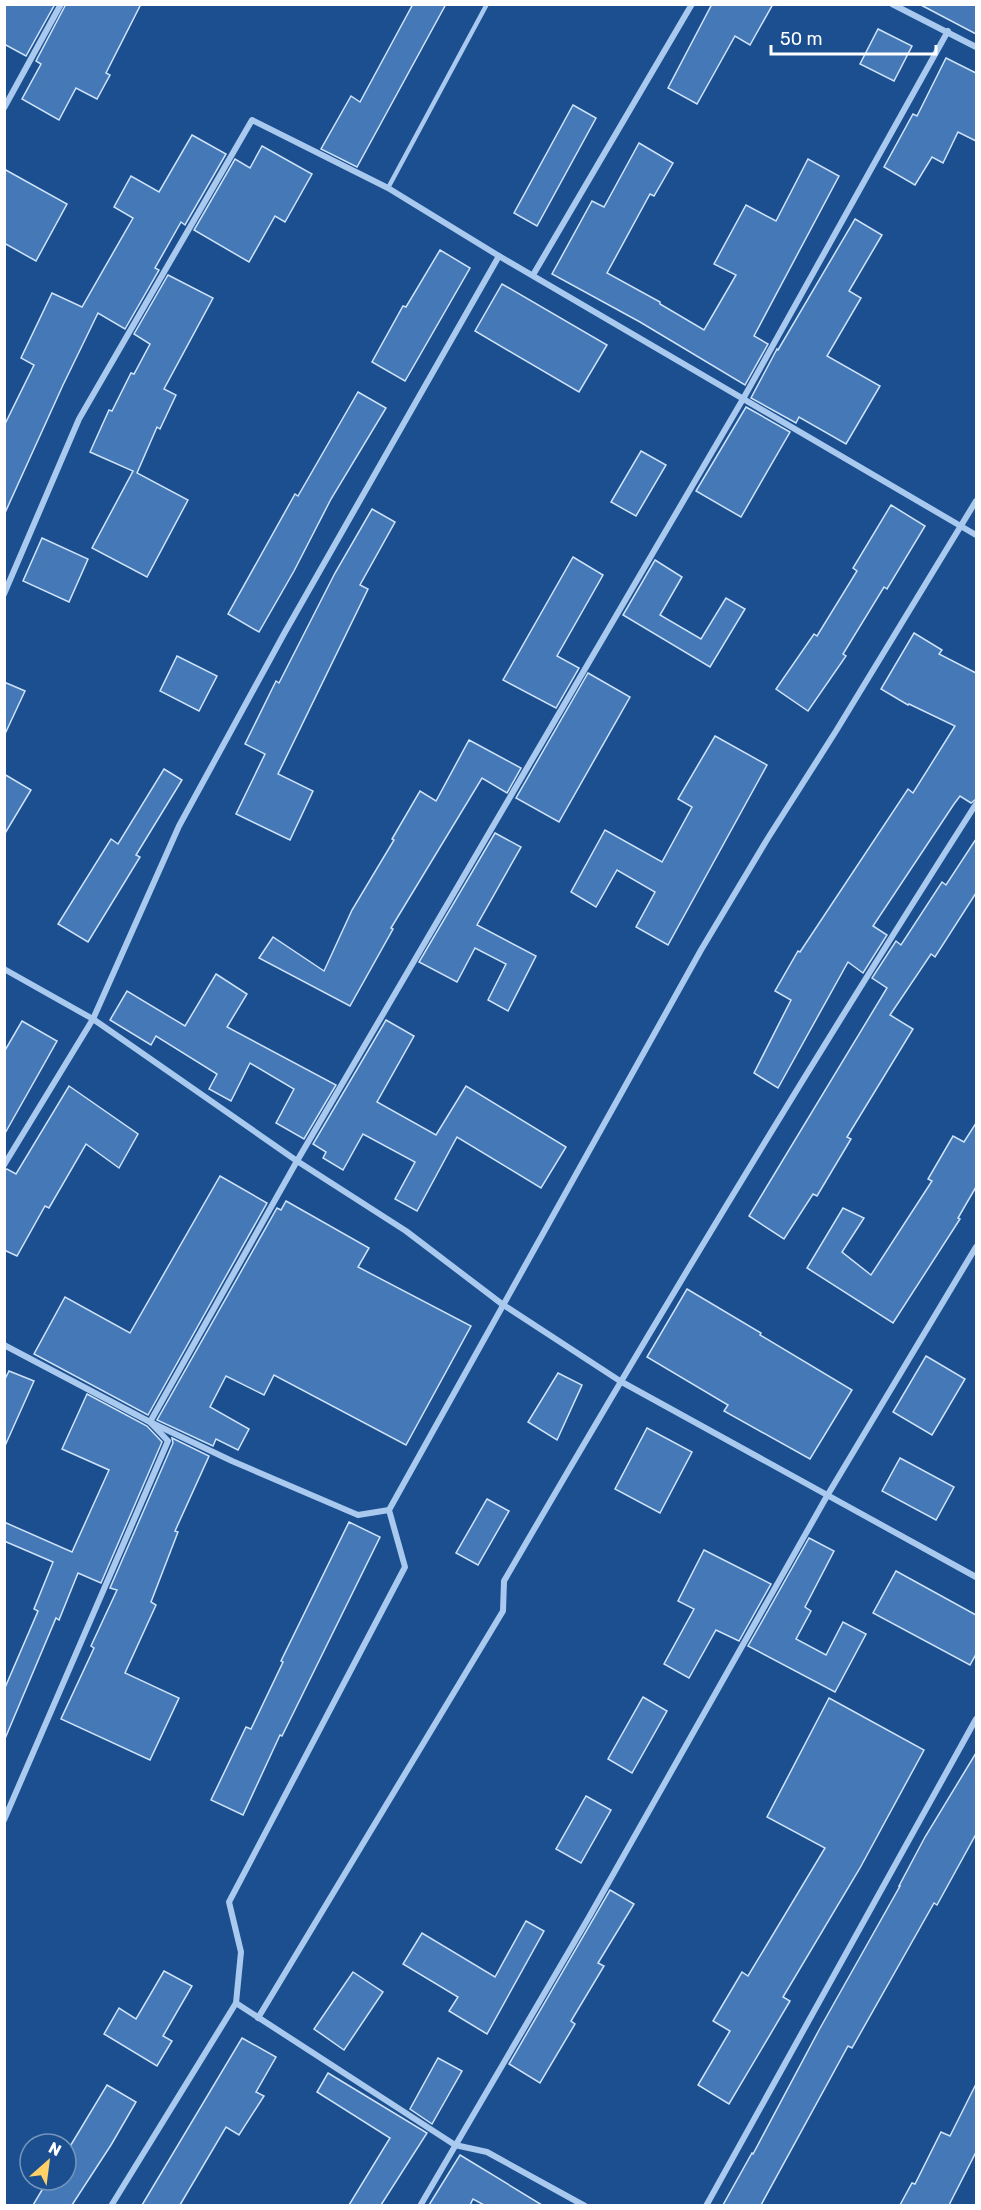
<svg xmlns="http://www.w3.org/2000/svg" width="981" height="2210" viewBox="0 0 981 2210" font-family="Rubik,sans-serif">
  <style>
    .building { fill: #4478b7; stroke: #cfe3fa; stroke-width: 1.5 }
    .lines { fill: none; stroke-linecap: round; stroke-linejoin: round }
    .lane { stroke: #a9c9ee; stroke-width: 4.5 }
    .street { stroke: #a9c9ee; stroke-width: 6 }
  </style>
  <rect width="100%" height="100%" fill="#1b4f8f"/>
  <g class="building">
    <path d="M4,4H55L26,56L4,44Z"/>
    <path d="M66,4H141L106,73L110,75L97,99L76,88L59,120L22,99L41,64L36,61Z"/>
    <path d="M413,4H446L357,167L321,149L351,96L360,102Z"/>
    <path d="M712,4H773L750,45L735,36L697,104L668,88Z"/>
    <path d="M919,4H976V34Z"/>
    <path d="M878,29L912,46L894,81L860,64Z"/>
    <path d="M946,58L976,73V141L958,132L943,163L932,157L915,185L884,167L913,114L917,116Z"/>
    <path d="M573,105L596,118L537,226L514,213Z"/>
    <path d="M192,135L226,154L185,225L181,222L155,268L159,270L125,329L98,313L63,385L4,515V426L34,365L21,358L52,293L82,307L133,218L114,207L131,176L159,192Z"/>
    <path d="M639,143L673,163L654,196L650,194L607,273L660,302V304L704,330L736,275L714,264L746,205L776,221L808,159L839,176L754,336L768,344L745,385L640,322L552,274L592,201L604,207Z"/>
    <path d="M262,146L312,174L285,222L275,216L249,262L194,230L235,159L250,168Z"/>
    <path d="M4,169L67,204L36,261L4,243Z"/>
    <path d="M855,219L882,235L849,291L861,298L827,356L880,386L846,444L799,417L796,423L751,398L777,349L778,350Z"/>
    <path d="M440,250L470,268L405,381L372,362L403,306L406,307Z"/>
    <path d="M168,275L213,298L164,389L176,395L160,429L157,427L137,473L188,500L147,577L92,548L133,471L90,452L109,410L112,411L131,373L134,374L150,344L134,334Z"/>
    <path d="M502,284L607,345L579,392L475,331Z"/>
    <path d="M358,392L386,408L331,499L294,571L259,632L228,614L295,494L298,496Z"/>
    <path d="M746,407L790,432L741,517L696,491Z"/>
    <path d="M641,451L666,465L636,516L611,502Z"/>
    <path d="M891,505L925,526L887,589L884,587L843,654L846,656L808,711L776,689L814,634L817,636L857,571L853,568Z"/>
    <path d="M372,509L395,522L360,585L368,589L278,774L313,791L290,840L236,814L265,754L245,744L276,681L279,683L335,573Z"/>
    <path d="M42,538L88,559L69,602L23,581Z"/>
    <path d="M573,557L603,575L557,656L579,668L556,708L503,680Z"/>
    <path d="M655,560L682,577L660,615L701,639L726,598L745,609L710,667L623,615Z"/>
    <path d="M914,633L942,650L939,654L976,673V799L971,803L960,796L954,804L873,926L887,935L863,973L848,962L778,1088L754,1073L791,1000L775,991L798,951L800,952L908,789L913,793L955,726L909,704L908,705L881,689Z"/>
    <path d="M177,656L217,676L199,711L160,691Z"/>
    <path d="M588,673L630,697L559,822L516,798Z"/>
    <path d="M4,682L25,691L4,736Z"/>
    <path d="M715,736L767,765L668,945L636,927L655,892L617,870L596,907L571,892L605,830L662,862L692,807L678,799Z"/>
    <path d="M469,740L521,768L507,793L482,778L391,928L393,929L350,1006L259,958L273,937L324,971L352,910L394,840L392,839L420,791L436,801Z"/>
    <path d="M164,769L182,780L136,855L140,857L88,942L58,924L111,839L118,844Z"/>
    <path d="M4,774L31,790L4,835Z"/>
    <path d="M495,833L521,847L477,925L536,956L508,1011L488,1000L506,964L475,948L457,982L419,962Z"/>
    <path d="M976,839V893L935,957L931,954L890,1015L913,1029L847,1137L851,1139L817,1196L813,1194L784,1239L749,1216L887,988L872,978L896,941L901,945L942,882L946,885Z"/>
    <path d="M216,974L247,994L227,1027L336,1085L304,1139L276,1123L294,1089L250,1063L231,1101L209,1089L217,1074L156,1036L151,1045L110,1020L127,991L185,1026Z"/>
    <path d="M386,1020L414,1036L377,1102L436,1135L466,1086L566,1147L541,1188L457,1137L417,1211L395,1199L415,1162L363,1134L343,1170L323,1158L326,1152L313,1144Z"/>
    <path d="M22,1021L57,1041L4,1135V1052Z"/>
    <path d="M69,1086L138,1134L119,1168L86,1144L49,1208L45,1206L17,1256L4,1250V1170L7,1169L16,1174Z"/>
    <path d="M976,1123V1187L958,1218L960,1219L893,1323L807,1268L843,1208L864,1218L842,1252L871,1275L932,1181L928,1179L953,1136L964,1142Z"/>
    <path d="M220,1176L267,1203L148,1415L34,1354L65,1297L130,1333Z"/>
    <path d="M286,1201L369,1248L358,1267L471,1326L406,1445L274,1375L264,1395L226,1376L210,1407L249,1429L238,1450L216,1439L213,1446L157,1420L277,1208L281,1210Z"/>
    <path d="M687,1289L761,1333L760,1335L852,1390L810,1459L724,1411L728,1405L647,1357Z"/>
    <path d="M926,1356L965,1379L932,1435L893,1412Z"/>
    <path d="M9,1371L34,1381L4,1448V1381Z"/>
    <path d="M558,1373L582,1385L557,1440L528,1422Z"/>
    <path d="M87,1394L147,1426L162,1442L101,1583L78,1573L59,1620L56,1618L4,1741V1690L38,1611L34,1609L53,1562L4,1541V1522L72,1552L109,1470L62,1449Z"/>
    <path d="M647,1428L692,1452L660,1513L615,1489Z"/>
    <path d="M172,1438L209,1456L175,1531L178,1532L151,1602L156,1605L125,1673L179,1698L150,1760L61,1719L94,1648L91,1646L117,1590L110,1588L173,1443Z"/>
    <path d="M900,1458L954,1487L936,1520L882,1491Z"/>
    <path d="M487,1499L509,1511L478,1565L456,1553Z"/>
    <path d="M349,1522L380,1537L282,1736L280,1735L243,1815L211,1800L246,1727L251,1729L283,1662L281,1661Z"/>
    <path d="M809,1538L834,1551L805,1607L811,1611L796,1639L826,1655L843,1622L866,1634L835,1692L748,1646Z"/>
    <path d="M704,1550L771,1584L739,1641L716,1630L689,1678L664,1664L694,1609L678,1601Z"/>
    <path d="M896,1571L976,1615V1654L970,1665L873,1613Z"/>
    <path d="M643,1697L667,1711L632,1773L608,1759Z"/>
    <path d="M829,1698L924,1750L860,1868L783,1997L790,2001L729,2104L698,2085L730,2031L713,2021L742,1972L748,1976L825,1848L767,1817Z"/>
    <path d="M976,1753V1834L937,1905L934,1903L852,2048L848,2046L761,2205H723L752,2153L753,2154L819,2030L900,1886H899L925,1837Z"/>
    <path d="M586,1796L611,1810L581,1863L556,1849Z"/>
    <path d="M610,1890L634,1904L598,1963L604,1966L571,2021L575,2024L540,2083L509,2064Z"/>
    <path d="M526,1921L544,1931L487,2034L449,2011L458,1997L403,1964L422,1933L495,1977Z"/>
    <path d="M164,1971L192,1986L163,2036L172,2041L157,2066L104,2034L119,2008L136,2019Z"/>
    <path d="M353,1972L383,1992L344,2050L314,2029Z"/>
    <path d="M242,2038L276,2057L256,2092L264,2096L239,2135L226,2127L180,2205H142Z"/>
    <path d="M438,2058L462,2071L432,2124L410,2109Z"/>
    <path d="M328,2073L427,2133L381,2205H349L390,2138L317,2092Z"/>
    <path d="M976,2084V2152L949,2205H900L912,2183L915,2184L941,2132L950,2136Z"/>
    <path d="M107,2085L136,2102L111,2145L72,2205H33L48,2180H66V2153Z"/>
    <path d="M460,2155L542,2205H484L473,2199L470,2205H429Z"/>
  </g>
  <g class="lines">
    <path class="lane" d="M388,188L487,4"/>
    <g class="street">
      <path d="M892,4L976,47"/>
      <path d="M4,108L61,4"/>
      <path d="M533,275L692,4"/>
      <path d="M4,594L79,419L252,120L388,188L499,256L976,535"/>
      <path d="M4,969L93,1019L297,1161L406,1231L502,1304L620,1381L976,1577"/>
      <path d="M4,1165L93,1019L179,826L285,632L499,256"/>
      <path d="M4,1345L150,1422L232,1461L358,1515L389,1510"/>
      <path d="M4,1820L168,1441L150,1422L297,1161L743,399L948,31"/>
      <path d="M236,2003L455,2145L487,2152L585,2206"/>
      <path d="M258,2018L503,1611L504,1581C656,1319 813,1059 976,804"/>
      <path d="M111,2206L236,2003L241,1952L229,1902L405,1567L389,1510L701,950L768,838L836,731L976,501"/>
      <path d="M420,2206L589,1917L827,1496L976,1247"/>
      <path d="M706,2206L976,1719"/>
    </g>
  </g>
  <rect width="981" height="2210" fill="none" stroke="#ffffff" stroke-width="12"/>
  <g transform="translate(48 2162) rotate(28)"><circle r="28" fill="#1b4f8f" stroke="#7695bc" stroke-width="1.5"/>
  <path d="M0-4.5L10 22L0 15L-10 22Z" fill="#ffd166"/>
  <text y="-9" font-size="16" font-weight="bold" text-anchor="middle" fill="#ffffff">N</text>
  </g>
  <path d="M771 45v9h165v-9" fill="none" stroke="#ffffff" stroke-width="3"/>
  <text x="780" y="45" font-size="18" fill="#ffffff" stroke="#1b4f8f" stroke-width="4.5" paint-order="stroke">50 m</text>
</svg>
